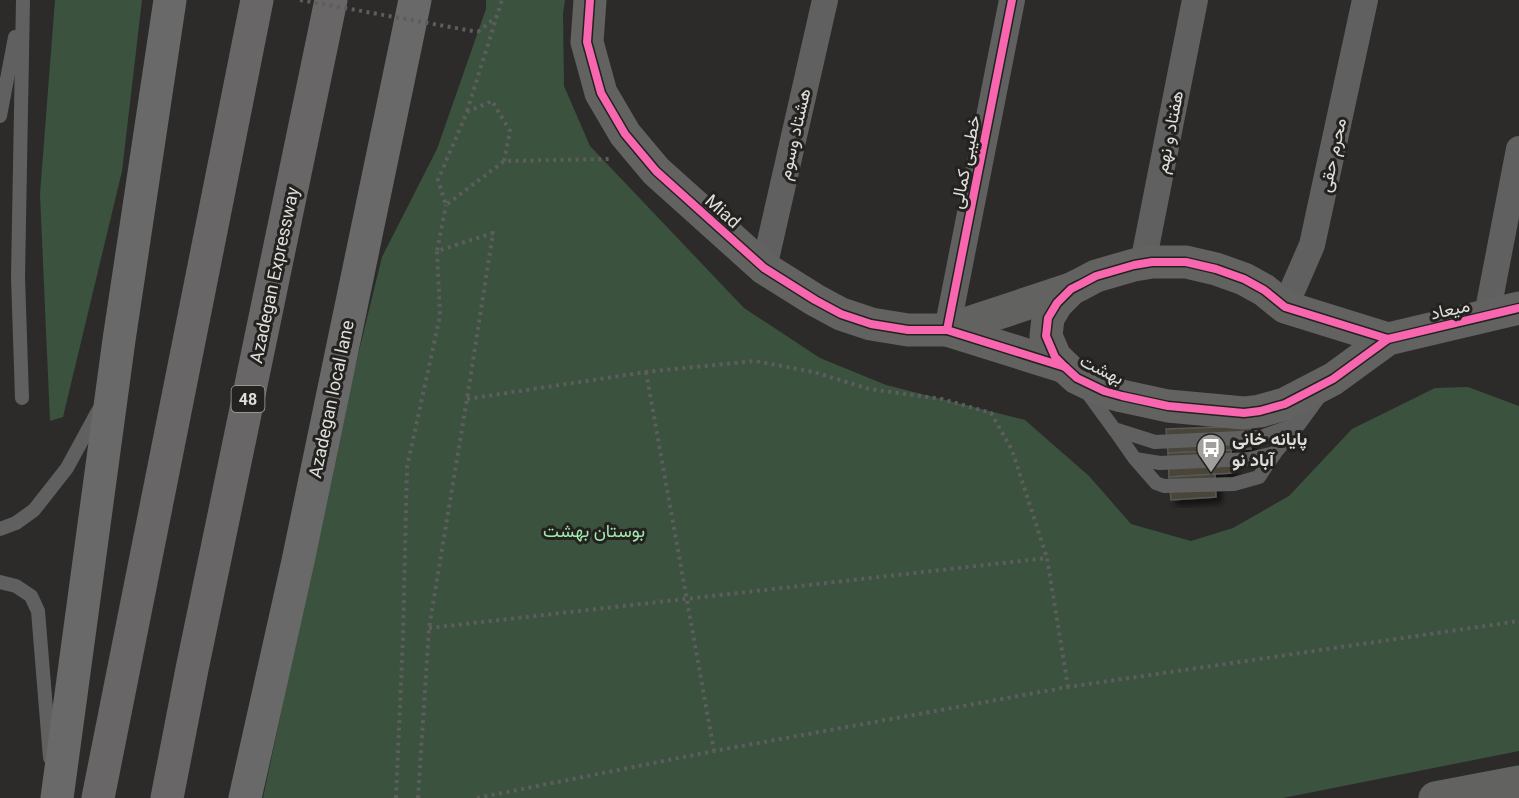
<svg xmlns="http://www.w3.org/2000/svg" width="1519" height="798" viewBox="0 0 1519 798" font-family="Roboto,Vazirmatn,sans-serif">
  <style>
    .green { fill: #3b523f }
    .building { fill: #4a4438; stroke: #595857; stroke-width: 1.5; filter: url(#shadow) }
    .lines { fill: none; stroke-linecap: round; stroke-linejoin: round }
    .path { stroke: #5d5d5d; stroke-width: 4; stroke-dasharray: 3 4.5; stroke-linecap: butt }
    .lane { stroke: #606060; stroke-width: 14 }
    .street { stroke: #606060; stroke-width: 26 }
    .secondary { stroke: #626261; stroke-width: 33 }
    .primary { stroke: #6a6969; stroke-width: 33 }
    .highway { stroke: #686666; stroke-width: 33 }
    .path-bridge { stroke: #5d5d5d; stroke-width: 4; stroke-dasharray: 3 4.5; stroke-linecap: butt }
    .cycleway-casing { stroke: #23221f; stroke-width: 11 }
    .cycleway { stroke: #f766af; stroke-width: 8 }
    .labels { text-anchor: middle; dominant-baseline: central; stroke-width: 6; stroke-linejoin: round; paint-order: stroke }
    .shield { fill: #23221f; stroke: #a6a5a3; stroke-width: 1.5 }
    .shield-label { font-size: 16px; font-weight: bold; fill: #dedddc }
    .street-label { font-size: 18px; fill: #dedddc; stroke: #23221f }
    .poi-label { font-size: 18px; font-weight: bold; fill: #dedddc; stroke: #23221f; text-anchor: start }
    .park-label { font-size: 18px; fill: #a0eaad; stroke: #23221f }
  </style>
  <defs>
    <filter id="shadow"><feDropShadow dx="5.5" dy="5.5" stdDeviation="3" flood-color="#0009"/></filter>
  </defs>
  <rect width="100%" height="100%" fill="#2c2b2a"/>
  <g class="green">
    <path d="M55,0H142L122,171L63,417L50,421L40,194Z"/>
    <path d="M486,0H565L563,13L564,86L590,146L744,308L820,358L886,385L1025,420L1089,476L1131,524L1191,541L1233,528L1289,496L1352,429L1435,388L1468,387L1519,406V751L1283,798H263L346,404L382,257L437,149L486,9Z"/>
  </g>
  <g class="building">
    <path d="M1250,426L1251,449L1168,453L1166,429Z"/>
    <path d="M1231,450L1232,473L1169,477L1168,453Z"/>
    <path d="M1215,474L1216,497L1171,500L1169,477Z"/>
  </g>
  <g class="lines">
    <g class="path">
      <path d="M478,32L496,17"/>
      <path d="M467,111L502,0"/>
      <path d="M504,161L510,131L492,101L467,112L438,180L446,205L504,161L609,159"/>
      <path d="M646,372L714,751"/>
      <path d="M467,399L646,372L755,361L814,372L869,389L942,399L991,413L1012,450L1047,558"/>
      <path d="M429,628L1047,558L1068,687"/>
      <path d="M396,798L403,638L407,467L440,316L437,251"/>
      <path d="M418,798L429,628L467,399L493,233L437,251L446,205"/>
      <path d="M477,798L714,751L1068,687L1519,621"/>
    </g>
    <g class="lane">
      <path d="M0,116L15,37"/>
      <path d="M1087,392L1114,429L1155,442L1261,437L1300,423L1319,397"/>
      <path d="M22,398L18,277L23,0"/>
      <path d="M1114,429L1135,459L1160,463L1249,459L1275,453L1300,423"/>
      <path d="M1135,459L1156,483L1164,486L1234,484L1259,477L1275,453"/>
      <path d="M0,529L16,523L34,510L67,468L98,411"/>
      <path d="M0,582L16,586L31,596L38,611L50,758"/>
    </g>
    <g class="street">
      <path d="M1143,263L1195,0"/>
      <path d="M764,268L825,0"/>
      <path d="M1285,307L1312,245L1365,0"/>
      <path d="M1487,315L1519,149"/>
      <path d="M947,330L1012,0"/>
    </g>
    <g class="secondary">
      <path d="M590,0L587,42L601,93L625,134L656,171L764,268L815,300L841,314L871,324L908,330H947L1065,367"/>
      <path d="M947,330L1071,289"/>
      <path d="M1388,339L1285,307L1264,290L1244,279L1216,269L1186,262H1152L1134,265L1096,276L1081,284L1071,289L1057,303L1048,318L1046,336L1055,357L1065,367L1077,378L1104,391L1122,396L1168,406L1244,413L1260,411L1285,404L1333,379L1388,339L1519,308"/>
      <path d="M1435,798L1519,782"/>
    </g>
    <g class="primary">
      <path d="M57,798L119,340L170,0"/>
      <path d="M245,798L298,561L415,0"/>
    </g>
    <g class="highway">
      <path d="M98,798L257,0"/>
      <path d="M167,798L192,669L331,0"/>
    </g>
    <path class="path-bridge" d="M300,0L478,32"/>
    <g class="cycleway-casing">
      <g id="cycleway">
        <path d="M590,0L587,42L601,93L625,134L656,171L764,268L815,300L841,314L871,324L908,330H947L1065,367"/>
        <path d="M947,330L1012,0"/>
        <path d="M1388,339L1285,307L1264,290L1244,279L1216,269L1186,262H1152L1134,265L1096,276L1081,284L1071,289L1057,303L1048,318L1046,336L1055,357L1065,367L1077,378L1104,391L1122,396L1168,406L1244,413L1260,411L1285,404L1333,379L1388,339L1519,308"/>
      </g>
    </g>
    <use href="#cycleway" class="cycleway"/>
  </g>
  <defs>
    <g id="bus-pin" transform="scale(1.5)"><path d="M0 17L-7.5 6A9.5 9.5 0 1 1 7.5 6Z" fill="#a09f9e" stroke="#23221f"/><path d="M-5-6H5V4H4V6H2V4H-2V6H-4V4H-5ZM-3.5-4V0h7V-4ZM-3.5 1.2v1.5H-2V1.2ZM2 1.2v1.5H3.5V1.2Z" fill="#fff"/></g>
  </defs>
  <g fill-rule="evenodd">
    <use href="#bus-pin" x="1211" y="448"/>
  </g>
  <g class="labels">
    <rect class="shield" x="231.5" y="386" width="33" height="26" rx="4.5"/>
    <g class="shield-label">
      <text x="248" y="399">48</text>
    </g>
    <g class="street-label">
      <text transform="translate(1169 132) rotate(-79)">هفتاد و نهم</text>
      <text transform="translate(794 134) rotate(-77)">هشتاد وسوم</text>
      <text transform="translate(1332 155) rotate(-78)">محرم حقی</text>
      <text transform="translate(965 162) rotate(-79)">خطیبی کمالی</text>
      <text transform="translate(723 211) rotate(42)">Miad</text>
      <text transform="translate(274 275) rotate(-78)">Azadegan Expressway</text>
      <text transform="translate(1450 309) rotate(-13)">میعاد</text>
      <text transform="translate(1102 369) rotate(26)">بهشت</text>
      <text transform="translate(331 399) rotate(-78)">Azadegan local lane</text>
    </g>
    <g class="poi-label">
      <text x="1232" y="438">پایانه خانی<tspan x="1232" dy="21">آباد نو</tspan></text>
    </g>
    <g class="park-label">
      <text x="594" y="530">بوستان بهشت</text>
    </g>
  </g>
</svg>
